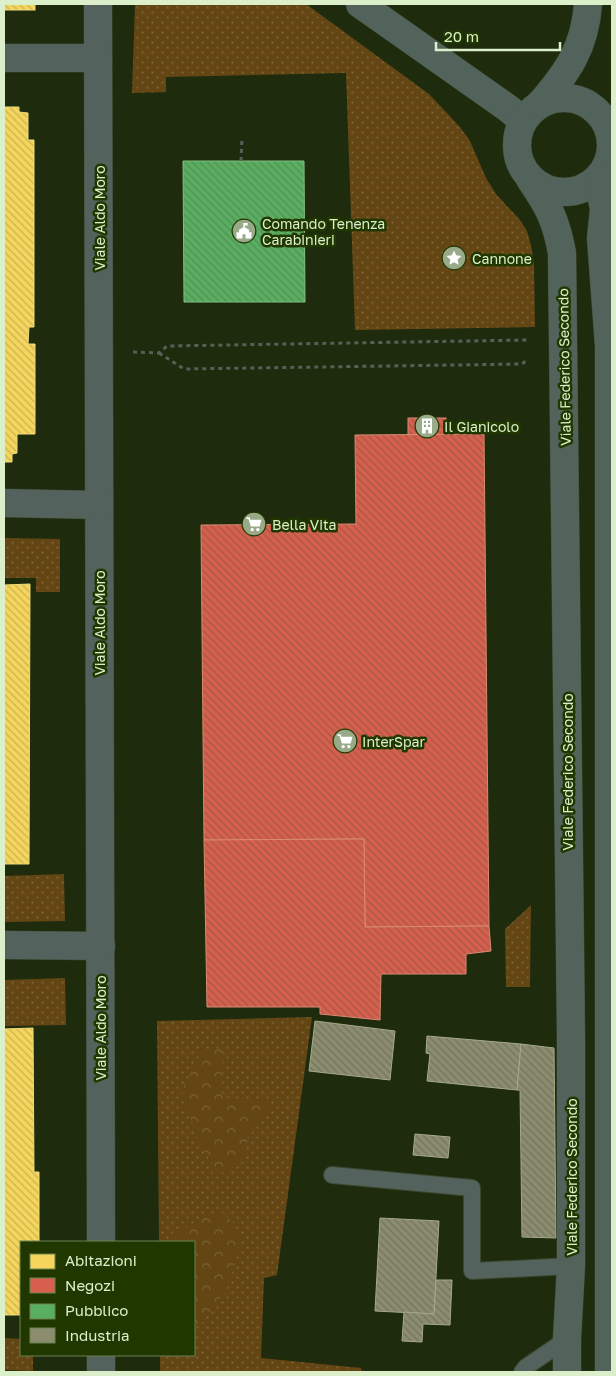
<svg xmlns="http://www.w3.org/2000/svg" width="616" height="1376" viewBox="0 0 616 1376" font-family="'Golos Text',sans-serif">
  <style>
    .grass { fill: url(#grass-dots) }
    .park { fill: url(#park-crowns) }
    .homes { fill: url(#homes-back-hatch); stroke: #eedd7d }
    .shops { fill: url(#shops-back-hatch); stroke: #d88b72 }
    .public { fill: url(#public-back-hatch); stroke: #81c280 }
    .industry { fill: url(#industry-back-hatch); stroke: #a4aa8a }
    .lines { fill: none; stroke-linecap: round; stroke-linejoin: round }
    .service-casing { stroke: #3b482e; stroke-width: 18 }
    .minor-casing { stroke: #3b482e; stroke-width: 29 }
    .secondary-casing { stroke: #3b482e; stroke-width: 29 }
    .path { stroke: #546156; stroke-width: 3; stroke-dasharray: 4 4; stroke-linecap: butt }
    .service { stroke: #53625d; stroke-width: 16 }
    .minor { stroke: #53625d; stroke-width: 28 }
    .secondary { stroke: #51635a; stroke-width: 28 }
    .labels { text-anchor: middle; dominant-baseline: central; stroke-width: 5; stroke-linejoin: round; paint-order: stroke }
    .street-label { font-size: 14px; fill: #dbefca; stroke: #203800 }
    .poi-label { font-size: 14px; fill: #dbefca; stroke: #203800; text-anchor: start }
  </style>
  <defs>
    <pattern id="grass-dots" width="8" height="8" patternUnits="userSpaceOnUse" patternTransform="scale(1.25)"><rect width="8" height="8" fill="#644615"/><path d="M2 2h.1M6 6h.1" fill="none" stroke="#7a6136" stroke-width="1.8" stroke-linecap="round"/></pattern>
    <pattern id="park-crowns" width="20" height="18" patternUnits="userSpaceOnUse" patternTransform="scale(1.25)"><rect width="20" height="18" fill="#644615"/><path d="M2 6a3 3 0 1 1 6 0M12 15a3 3 0 1 1 6 0" fill="none" stroke="#7a6136"/></pattern>
    <pattern id="homes-back-hatch" width="6" height="6" patternUnits="userSpaceOnUse" patternTransform="scale(1.25)"><rect width="6" height="6" fill="#f6d55c"/><path d="M-1 5l2 2M0 0l6 6M5-1l2 2" fill="none" stroke="#c9b254"/></pattern>
    <pattern id="shops-back-hatch" width="6" height="6" patternUnits="userSpaceOnUse" patternTransform="scale(1.25)"><rect width="6" height="6" fill="#d6604d"/><path d="M-1 5l2 2M0 0l6 6M5-1l2 2" fill="none" stroke="#a25847"/></pattern>
    <pattern id="public-back-hatch" width="6" height="6" patternUnits="userSpaceOnUse" patternTransform="scale(1.25)"><rect width="6" height="6" fill="#5aae61"/><path d="M-1 5l2 2M0 0l6 6M5-1l2 2" fill="none" stroke="#538f56"/></pattern>
    <pattern id="industry-back-hatch" width="6" height="6" patternUnits="userSpaceOnUse" patternTransform="scale(1.25)"><rect width="6" height="6" fill="#8c8c6e"/><path d="M-1 5l2 2M0 0l6 6M5-1l2 2" fill="none" stroke="#72745d"/></pattern>
  </defs>
  <rect width="100%" height="100%" fill="#1e2b0d"/>
  <g class="grass">
    <path d="M135,4H306L429,94L460,127L470,141L486,178L496,194L520,220L527,231L531,245L534,264L535,327L355,330L346,73L166,77V92L132,93Z"/>
    <path d="M4,538L60,539V592H36V578H4Z"/>
    <path d="M64,874L65,921L4,922V876Z"/>
    <path d="M531,905L530,987H506L505,929Z"/>
    <path d="M65,978L66,1025L4,1026V980Z"/>
    <path d="M312,1017L277,1275L264,1278L261,1358L361,1368L362,1372H160V1355H194V1242H159L157,1021Z"/>
    <path d="M4,1338L21,1339V1355H33V1371L4,1370Z"/>
  </g>
  <g class="park">
    <path d="M223,1049L222,1093C230,1106 253,1101 267,1101L270,1103L272,1109L248,1135L246,1154L243,1162L231,1171L213,1174L212,1162L200,1147L182,1093L184,1085L197,1063L200,1050Z"/>
    <path d="M221,1211L233,1222L240,1236L236,1259L229,1285L199,1327L194,1321V1242H167L170,1233L174,1232L179,1233C195,1222 202,1216 221,1211Z"/>
  </g>
  <g class="homes">
    <rect x="4" y="4" width="31" height="6"/>
    <path d="M4,107H19V112L28,113V140H34V327H29L28,344H35V434H17V453L12,454V462H4Z"/>
    <path d="M30,584L29,864H4V585Z"/>
    <path d="M33,1028L34,1172H39V1242H21V1315H4V1029Z"/>
  </g>
  <g class="shops">
    <rect x="408" y="418" width="38" height="17"/>
    <path d="M484,434L489,926L365,927L364,839L204,840L201,525L356,524L355,435Z"/>
    <path d="M364,839L365,927L489,926L491,951L466,954V974H381L380,1020L320,1014V1007H207L204,840Z"/>
  </g>
  <path class="public" d="M183,161H304L305,302H184Z"/>
  <g class="industry">
    <path d="M315,1021L395,1031L390,1080L309,1071Z"/>
    <path d="M427,1036L521,1044L517,1090L427,1081L430,1054L426,1053Z"/>
    <path d="M521,1044L554,1048L556,1238L522,1237L520,1090H517Z"/>
    <path d="M415,1134L450,1137L448,1158L413,1155Z"/>
    <path d="M380,1218L439,1221L434,1314L375,1311Z"/>
    <path d="M436,1280H452L450,1325L423,1324L422,1342L402,1341L404,1312L434,1314Z"/>
  </g>
  <g class="lines">
    <g class="service-casing">
      <g id="service">
        <path d="M332,1175L472,1188V1271L571,1266"/>
        <path d="M522,1372L526,1367L567,1339"/>
      </g>
    </g>
    <g class="minor-casing">
      <g id="minor">
        <path d="M98,4L101,1242"/>
        <path d="M4,58H98"/>
        <path d="M4,503L99,505"/>
        <path d="M4,945L101,946"/>
        <path d="M101,1355V1372"/>
      </g>
    </g>
    <g class="secondary-casing">
      <g id="secondary">
        <path d="M360,4L509,109L523,121"/>
        <circle cx="564" cy="145" r="47"/>
        <path d="M540,104C568,72 585,47 588,4"/>
        <path d="M530,179C549,207 556,220 562,253L571,1036V1266L567,1339V1372"/>
        <path d="M598,179L604,209L601,238L609,346V1372"/>
      </g>
    </g>
    <g class="path">
      <path d="M241,161L242,138"/>
      <path d="M133,352L159,353L167,346L527,340"/>
      <path d="M159,353L184,369L522,364L528,359"/>
    </g>
    <use href="#service" class="service"/>
    <use href="#minor" class="minor"/>
    <use href="#secondary" class="secondary"/>
  </g>
  <defs>
    <g id="civic-disc" transform="scale(1.25)"><circle r="9.5" fill="#9a8" stroke="#203800"/><path d="M-.6-6.5H3V-4.5H.6V-3L4-1V1h2V6H-6V1h2V-1L-.6-3ZM-1.2 2.5V6h2.4V2.5Z" fill="#fff"/></g>
    <g id="sight-disc" transform="scale(1.25)"><circle r="9.5" fill="#9a8" stroke="#203800"/><path d="M0-6L1.8-2.2L6-1.7L2.9 1.2L3.7 5.4L0 3.3L-3.7 5.4L-2.9 1.2L-6-1.7L-1.8-2.2Z" fill="#fff"/></g>
    <g id="building-disc" transform="scale(1.25)"><circle r="9.5" fill="#9a8" stroke="#203800"/><path d="M-4-6H4V6H1V3H-1V6H-4ZM-2.5-4.3h1.7v1.8h-1.7ZM.8-4.3h1.7v1.8H.8ZM-2.5-1h1.7V.8h-1.7ZM.8-1h1.7V.8H.8Z" fill="#fff"/></g>
    <g id="supermarket-disc" transform="scale(1.25)"><circle r="9.5" fill="#9a8" stroke="#203800"/><path d="M-6-5.5h2.5l.6 2H6L4.5 2H-2.5L-4.4-4H-6ZM-1.5 3.2a1.3 1.3 0 1 0 .1 0ZM3 3.2a1.3 1.3 0 1 0 .1 0Z" fill="#fff"/></g>
  </defs>
  <g fill-rule="evenodd">
    <use href="#civic-disc" x="244" y="231"/>
    <use href="#sight-disc" x="454" y="258"/>
    <use href="#building-disc" x="427" y="426"/>
    <use href="#supermarket-disc" x="254" y="524"/>
    <use href="#supermarket-disc" x="345" y="741"/>
  </g>
  <g class="labels">
    <g class="street-label">
      <text transform="translate(99 218) rotate(-90)">Viale Aldo Moro</text>
      <text transform="translate(564 367) rotate(-91)">Viale Federico Secondo</text>
      <text transform="translate(99 623) rotate(-90)">Viale Aldo Moro</text>
      <text transform="translate(567 772) rotate(-90)">Viale Federico Secondo</text>
      <text transform="translate(100 1028) rotate(-90)">Viale Aldo Moro</text>
      <text transform="translate(571 1177) rotate(-90)">Viale Federico Secondo</text>
    </g>
    <g class="poi-label">
      <text x="262" y="223">Comando Tenenza<tspan x="262" dy="16">Carabinieri</tspan></text>
      <text x="472" y="258">Cannone</text>
      <text x="444" y="426">Il Gianicolo</text>
      <text x="272" y="524">Bella Vita</text>
      <text x="362" y="741">InterSpar</text>
    </g>
  </g>
  <rect width="616" height="1376" fill="none" stroke="#dbefca" stroke-width="10"/>
  <rect x="20" y="1241" width="175" height="115" fill="#203800" stroke="#6b8151"/>
  <rect x="30" y="1254" width="25" height="15" fill="#f6d55c" stroke="#6b8151"/>
  <text x="65" y="1266" font-size="15" fill="#dbefca">Abitazioni</text>
  <rect x="30" y="1278" width="25" height="15" fill="#d6604d" stroke="#6b8151"/>
  <text x="65" y="1291" font-size="15" fill="#dbefca">Negozi</text>
  <rect x="30" y="1304" width="25" height="15" fill="#5aae61" stroke="#6b8151"/>
  <text x="65" y="1316" font-size="15" fill="#dbefca">Pubblico</text>
  <rect x="30" y="1328" width="25" height="15" fill="#8c8c6e" stroke="#6b8151"/>
  <text x="65" y="1341" font-size="15" fill="#dbefca">Industria</text>
  <path d="M436 42v8h124v-8" fill="none" stroke="#dbefca" stroke-width="2.5"/>
  <text x="444" y="42" font-size="15" fill="#dbefca" stroke="#203800" stroke-width="4" paint-order="stroke">20 m</text>
</svg>
